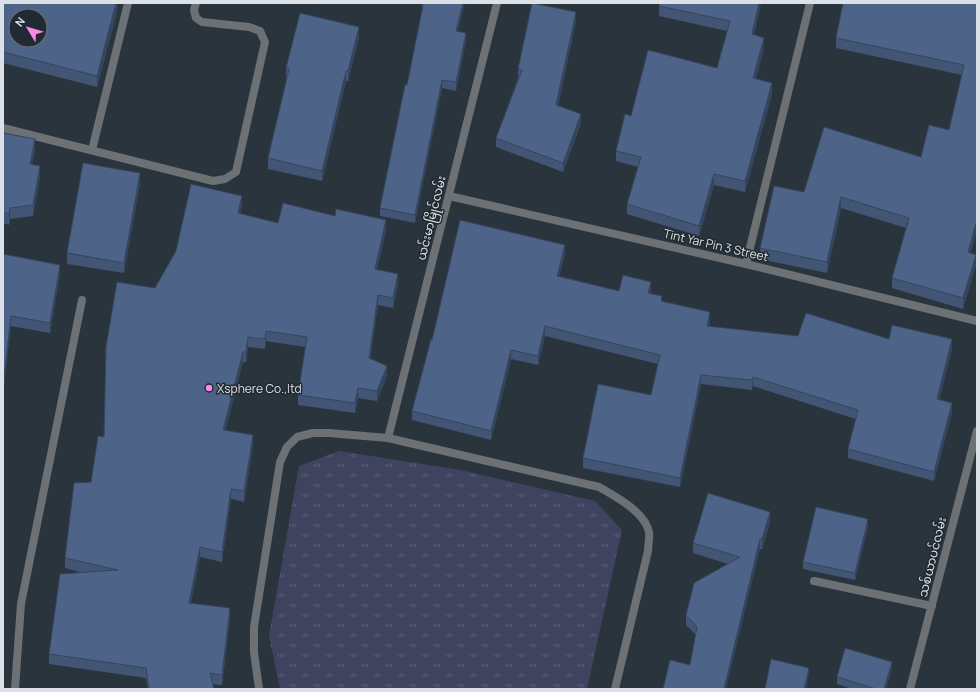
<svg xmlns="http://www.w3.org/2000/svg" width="980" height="692" viewBox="0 0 980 692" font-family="Manrope,'Noto Sans Myanmar',sans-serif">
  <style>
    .grass { fill: url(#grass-tufts) }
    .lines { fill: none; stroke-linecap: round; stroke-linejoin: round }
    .service { stroke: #6b7174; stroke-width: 8 }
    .minor { stroke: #6b7174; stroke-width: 8 }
    .wall { fill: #425574 }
    .shaded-wall { fill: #36455e }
    .building { fill: #4d6387; stroke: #36455e; fill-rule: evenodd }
    .poi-dot { fill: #fb87e5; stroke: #212a32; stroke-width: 1.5 }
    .labels { text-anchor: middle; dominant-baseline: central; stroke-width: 3; stroke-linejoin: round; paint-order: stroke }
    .street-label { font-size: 12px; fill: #dbe1e6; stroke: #212a32 }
    .poi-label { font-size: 12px; fill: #dbe1e6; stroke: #212a32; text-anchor: start }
  </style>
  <defs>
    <pattern id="grass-tufts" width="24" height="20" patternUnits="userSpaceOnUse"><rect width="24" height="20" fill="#404360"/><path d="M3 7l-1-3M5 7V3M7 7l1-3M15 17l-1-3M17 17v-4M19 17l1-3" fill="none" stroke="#5b5e77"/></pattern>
  </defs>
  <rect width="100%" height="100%" fill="#2a343c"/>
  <path class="grass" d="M339,451L460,470L595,501L622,530L587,689H280L269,636L299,466Z"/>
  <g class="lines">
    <path class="service" d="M814,581L932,606"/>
    <g class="minor">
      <path d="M3,128L213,181L225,179L236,172L265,42L260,31L249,27L202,22L196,18L194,10L196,3"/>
      <path d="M92,150L128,3"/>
      <path d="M449,196L746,264L977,321"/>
      <path d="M746,264L810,3"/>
      <path d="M388,438L497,3"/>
      <path d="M15,689L21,604L82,300"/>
      <path d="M259,689L254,652V627L280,462L287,447L297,437L313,433H329L388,438L599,487C615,496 645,512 649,532C650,538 648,545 648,551L615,689"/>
      <path d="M910,689L977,431"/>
    </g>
  </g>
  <g class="wall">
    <path d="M3,3H117V12L97,87L3,63Z"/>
    <path d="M422,3L458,31L466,41L456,91L442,88L415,223L380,216V208L407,85L422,13Z"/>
    <path d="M659,3H761L754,35L764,48L756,78L772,94L745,192L714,185L699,236L627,214V204L638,167L616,161V151L631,116L717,68L727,31L659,16Z"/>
    <path d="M977,3L971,253L976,265L963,309L892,288V278L906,228L841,208L827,273L760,259V248L804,192L921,157L949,130L962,75L836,48V38Z"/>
    <path d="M576,21L558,106L581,123L563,172L496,147V138L518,78V69Z"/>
    <path d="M359,38L348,81H346L322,181L268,169V158L287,79H286V68Z"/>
    <path d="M3,133L35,150L32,164L40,177L33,216L10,219L9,225L3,223Z"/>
    <path d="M140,183L124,273L67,264V253Z"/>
    <path d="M242,206L240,214L278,223L386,230L377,269L398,284L393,308L378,305L370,359L387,376L377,401L358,398L355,413L298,405V395L305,347L266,341L265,349L248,347L246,362H243L225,431L253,445L244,502L231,499L222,562L200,557L191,603L230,618L222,685L212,684L214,689H148L146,678L49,664V654L83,573L65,568V558L91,482L104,437L155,288Z"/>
    <path d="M3,249V254L60,274L50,333L11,326L3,393Z"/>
    <path d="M565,254L559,276L619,291L651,292L650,293L662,301L710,321L709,327L798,336L889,339L952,349L939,400L952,412L934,481L848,458V449L856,419L753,386L752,390L701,384L680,487L583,468V458L651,395L658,364L545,336L538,365L511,359L491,440L412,420V411L432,340Z"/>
    <path d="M770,522L762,549H760L690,665L696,635L686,625V615L728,564L693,553V543Z"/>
    <path d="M868,526L855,580L803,569V562Z"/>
    <path d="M892,669L886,689H852L837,684V677Z"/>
  </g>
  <g class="shaded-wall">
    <path d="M116,3L117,12L97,87V76Z"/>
    <path d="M463,3H465L456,39V31Z"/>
    <path d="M759,3H761L752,45V34Z"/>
    <path d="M576,12V21L556,114V105Z"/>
    <path d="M359,27V38L348,81V71Z"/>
    <path d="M466,33V41L456,91V82Z"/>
    <path d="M764,38V48L753,88V78Z"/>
    <path d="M346,71V81L322,181V171Z"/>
    <path d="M442,80V88L415,223V215Z"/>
    <path d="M772,83V94L745,192V181Z"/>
    <path d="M581,114V123L563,172V163Z"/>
    <path d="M35,139V150L30,175V164Z"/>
    <path d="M40,166V177L33,216V205Z"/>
    <path d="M140,173V183L124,273V263Z"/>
    <path d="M714,174V185L699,236V226Z"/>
    <path d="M242,196V206L238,223V213Z"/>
    <path d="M841,197V208L827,273V262Z"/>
    <path d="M10,208V219L9,225V214Z"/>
    <path d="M386,220V230L375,279V269Z"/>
    <path d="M977,220V231L968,262V252Z"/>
    <path d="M565,245V254L557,285V276Z"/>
    <path d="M976,255V265L963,309V298Z"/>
    <path d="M60,265V274L50,333V323Z"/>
    <path d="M398,274V284L393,308V298Z"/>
    <path d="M651,282V292L648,302V293Z"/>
    <path d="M378,295V305L369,368V358Z"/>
    <path d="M710,312V321L707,336V326Z"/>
    <path d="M11,316V326L3,393V384Z"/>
    <path d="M545,326V336L538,365V356Z"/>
    <path d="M266,331V341L265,349V339Z"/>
    <path d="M248,337V347L246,362V352Z"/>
    <path d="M952,339V349L937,408V399Z"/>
    <path d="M511,350V359L491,440V431Z"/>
    <path d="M243,352V362L223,440V430Z"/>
    <path d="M387,366V376L377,401V391Z"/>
    <path d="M701,375V384L680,487V478Z"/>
    <path d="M753,377V386L752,390V380Z"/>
    <path d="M358,388V398L355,413V403Z"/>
    <path d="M952,403V412L934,481V472Z"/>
    <path d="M253,435V445L244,502V491Z"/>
    <path d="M231,489V499L222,562V552Z"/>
    <path d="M770,512V522L762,549V539Z"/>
    <path d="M868,519V526L855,580V573Z"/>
    <path d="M760,539V549L726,689H724Z"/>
    <path d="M200,547V557L189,613V603Z"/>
    <path d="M230,608V618L222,685V675Z"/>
    <path d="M892,662V669L886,689H884Z"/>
    <path d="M809,668V675L806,689H804Z"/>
  </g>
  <g class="building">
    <path d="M3,3H116L97,76L3,52ZM16,16H40V40H16Z"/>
    <path d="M422,3H463L456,31L466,33L456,82L442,80L415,215L380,208L405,85H407L423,5L421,4Z"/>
    <path d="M532,3L576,12L556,105L581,114L563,163L496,138L522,70L518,69Z"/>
    <path d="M659,3H759L752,34L764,38L753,78L772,83L745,181L714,174L699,226L627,204L641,157L616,151L625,114L631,116L648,50L717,68L730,21L659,6Z"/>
    <path d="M843,3H977V220L968,252L976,255L963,298L892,278L909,218L841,197L827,262L760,248L774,186L804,192L824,127L921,157L929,125L949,130L964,65L836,38Z"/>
    <path d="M300,13L359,27L348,71H346L322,171L268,158L289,69L286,68Z"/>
    <path d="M3,133L35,139L30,164L40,166L33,205L10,208L9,214L3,212Z"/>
    <path d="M83,163L140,173L124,263L67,253Z"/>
    <path d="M191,184L242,196L238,213L278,223L283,203L335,216L336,209L386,220L375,269L398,274L393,298L378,295L369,358L387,366L377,391L358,388L355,403L298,395L307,337L266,331L265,339L248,337L246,352H243L223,430L253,435L244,491L231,489L222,552L200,547L189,603L230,608L222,675L210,673L214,689H149L146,668L49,654L60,574L118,570L65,558L74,483L91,482L98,436L104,437L106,347L117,282L155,288L176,251Z"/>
    <path d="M460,220L565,245L557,276L619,291L623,275L651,282L648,293L662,296L661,301L710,312L707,326L798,336L806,313L889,339L892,325L952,339L937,399L952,403L934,472L848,449L858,410L753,377L752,380L701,375L680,478L583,458L598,384L651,395L660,355L545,326L538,356L511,350L491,431L412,411L431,339L432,340Z"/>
    <path d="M3,254L60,265L50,323L11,316L3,384Z"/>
    <path d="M708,493L770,512L762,539H760L724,689H663L670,660L690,665L697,627L686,615L694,583L740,557L693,543Z"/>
    <path d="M816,507L868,519L855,573L803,562Z"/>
    <path d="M845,648L892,662L884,689H876L837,677Z"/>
    <path d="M771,659L809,668L804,689H765Z"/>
  </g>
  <circle class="poi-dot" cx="209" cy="388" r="4"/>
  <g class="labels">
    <g class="street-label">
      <text transform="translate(431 218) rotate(-76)">ယင်းမာမြိုင်လမ်း</text>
      <text transform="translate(716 245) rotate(13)">Tint Yar Pin 3 Street</text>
      <text transform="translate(932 557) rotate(-76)">သစ်ယာပင်လမ်း</text>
    </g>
    <g class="poi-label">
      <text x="217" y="388">Xsphere Co.,ltd</text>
    </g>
  </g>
  <rect width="980" height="692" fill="none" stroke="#dbe1e6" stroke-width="8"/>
  <g transform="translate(28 28) rotate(308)"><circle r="19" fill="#212a32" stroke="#6b737a"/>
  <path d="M0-3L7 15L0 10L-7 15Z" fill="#fb87e5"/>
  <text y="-6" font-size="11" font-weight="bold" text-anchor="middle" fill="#dbe1e6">N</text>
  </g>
</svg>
